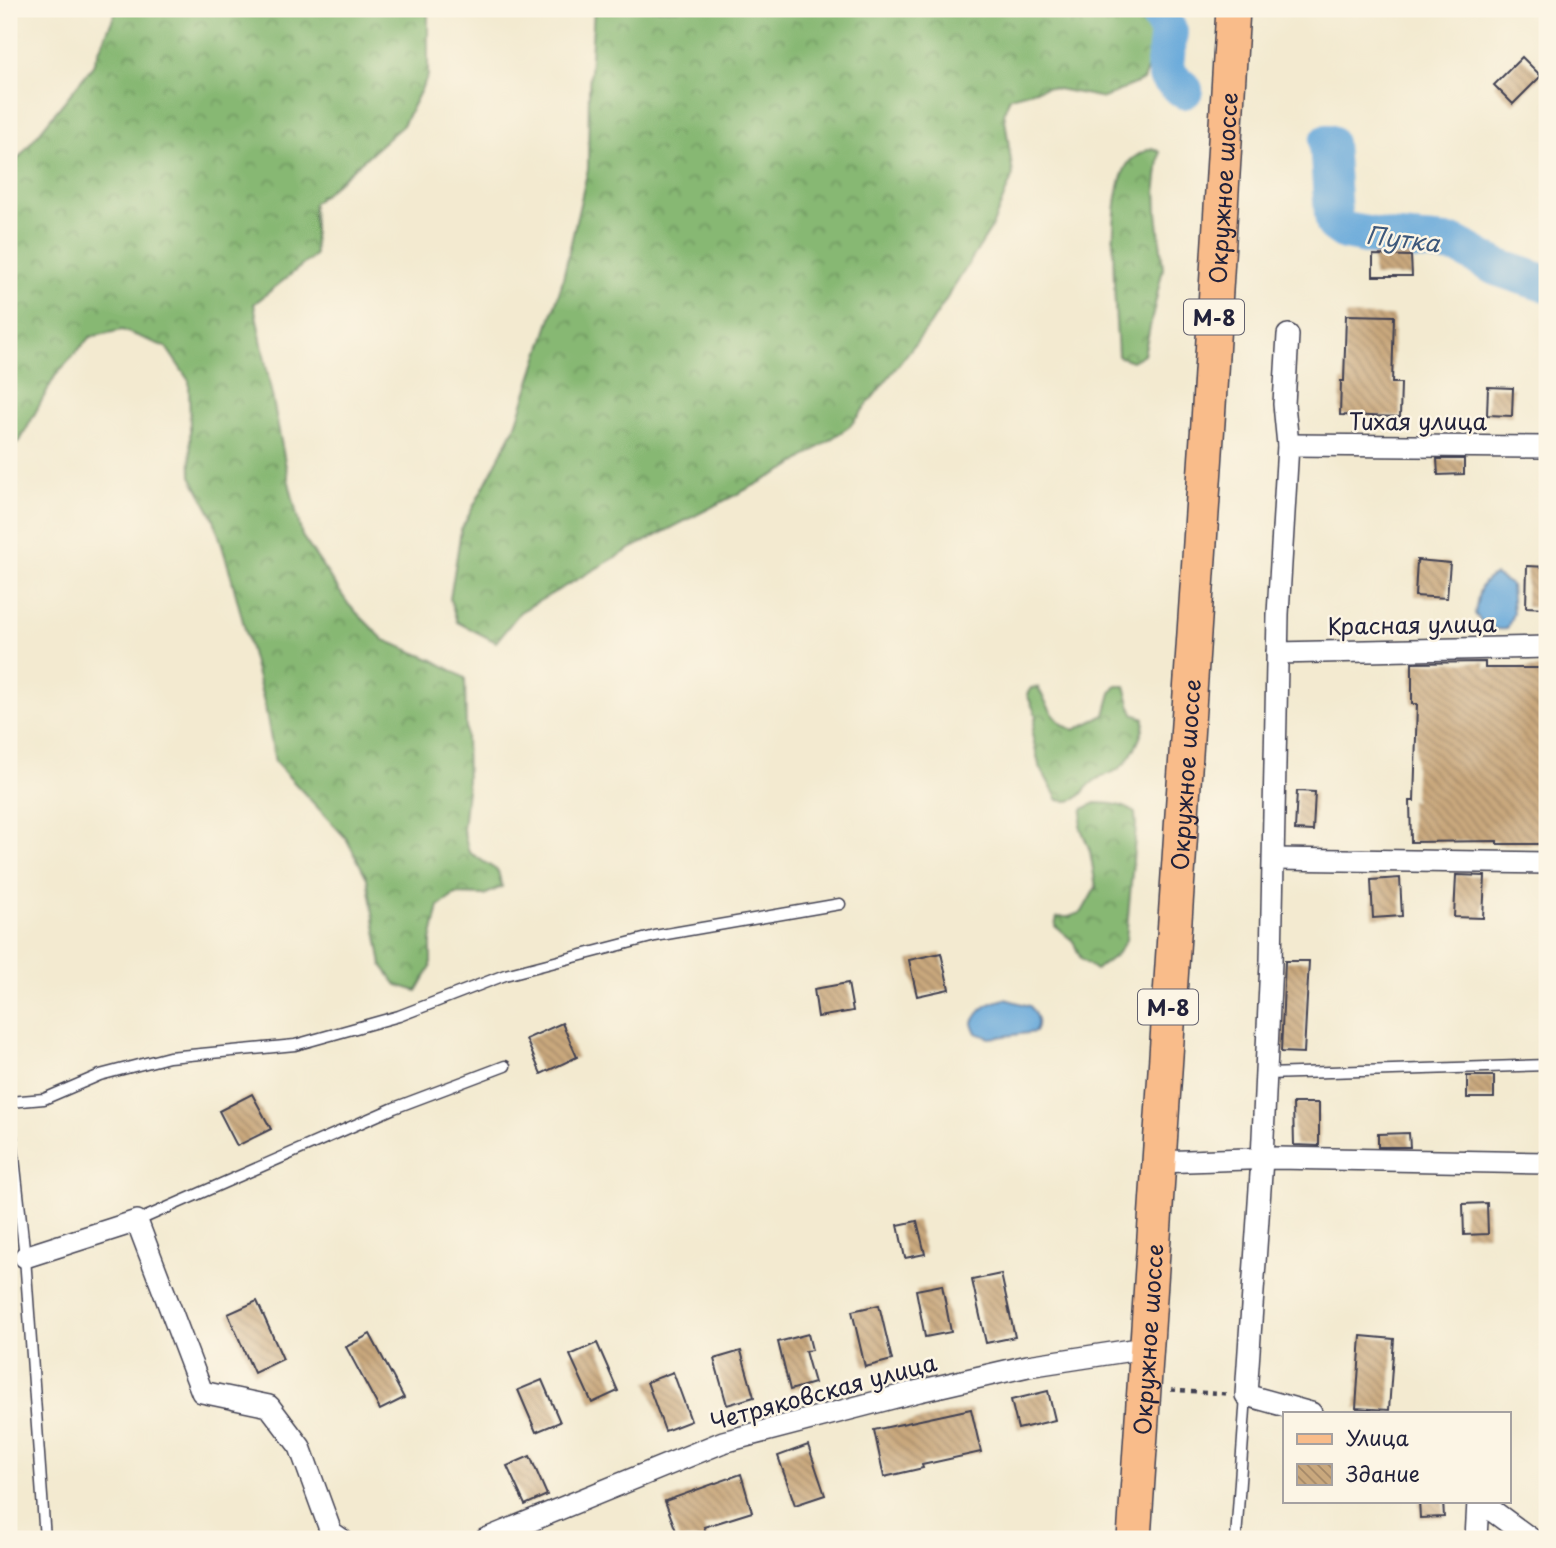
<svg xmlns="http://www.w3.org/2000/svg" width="1556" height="1548" viewBox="0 0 1556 1548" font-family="'Playpen Sans',sans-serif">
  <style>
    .forest { fill: url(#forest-crowns); stroke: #546d57; stroke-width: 2 }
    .water { fill: #66a8da; stroke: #44658a; stroke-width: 2 }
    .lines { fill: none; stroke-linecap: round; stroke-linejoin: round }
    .river { stroke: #66a8da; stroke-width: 38 }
    .building { fill: url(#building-back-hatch) }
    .service-casing { stroke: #414051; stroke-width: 13 }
    .minor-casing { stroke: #414051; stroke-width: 24 }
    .primary-casing { stroke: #414051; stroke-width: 36 }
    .path { stroke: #414051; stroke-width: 3.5; stroke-dasharray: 5 5; stroke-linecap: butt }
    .service { stroke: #fff; stroke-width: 10 }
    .minor { stroke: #fff; stroke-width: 21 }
    .primary { stroke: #f9bc8a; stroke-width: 33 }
    .labels { text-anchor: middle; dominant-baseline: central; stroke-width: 5; stroke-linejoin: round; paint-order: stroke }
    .shield { fill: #fcf5e5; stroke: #63616e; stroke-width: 2 }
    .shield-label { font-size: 21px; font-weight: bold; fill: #22223b }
    .street-label { font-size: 23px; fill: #22223b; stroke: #fcf5e5 }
    .water-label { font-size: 24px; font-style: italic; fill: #3d587b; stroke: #fcf5e5 }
  </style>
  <defs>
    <pattern id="forest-crowns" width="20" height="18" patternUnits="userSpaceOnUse" patternTransform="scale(1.75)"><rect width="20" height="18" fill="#87b873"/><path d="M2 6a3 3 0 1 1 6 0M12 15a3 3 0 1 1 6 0" fill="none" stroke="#6e9560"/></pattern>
    <pattern id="building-back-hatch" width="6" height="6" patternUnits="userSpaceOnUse" patternTransform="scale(1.75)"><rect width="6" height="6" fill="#c9a87d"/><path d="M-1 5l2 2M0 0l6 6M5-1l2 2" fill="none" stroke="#a38868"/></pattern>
  </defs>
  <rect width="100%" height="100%" fill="#fcf5e5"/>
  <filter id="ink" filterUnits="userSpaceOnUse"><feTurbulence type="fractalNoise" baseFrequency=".0143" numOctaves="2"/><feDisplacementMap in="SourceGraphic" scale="14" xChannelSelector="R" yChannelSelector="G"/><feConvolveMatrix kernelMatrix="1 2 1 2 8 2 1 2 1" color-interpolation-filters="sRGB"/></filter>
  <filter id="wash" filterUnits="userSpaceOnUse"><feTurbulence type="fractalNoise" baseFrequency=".00686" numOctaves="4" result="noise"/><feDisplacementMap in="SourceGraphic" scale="28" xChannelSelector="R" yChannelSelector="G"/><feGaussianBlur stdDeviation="1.57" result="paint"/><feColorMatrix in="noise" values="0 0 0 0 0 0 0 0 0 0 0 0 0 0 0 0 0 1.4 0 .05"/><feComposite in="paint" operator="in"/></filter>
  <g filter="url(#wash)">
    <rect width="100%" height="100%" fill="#f3ead0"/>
    <g class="forest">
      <path d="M117,9H428V76L403,125L313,204L315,255L254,304L289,482L302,536L349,605L384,640L433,660L465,678L467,789L463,830L469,852L498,871L502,887L484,895L456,894L439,906L431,941V967L417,991L397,985L382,965L367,878L346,838L275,762L265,706L230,572L214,519L191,476L189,381L166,347L122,330L90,337L55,376L20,441L9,447V170L92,67Z"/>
      <path d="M594,9H1160L1156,45L1143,80L1104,98L1047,87L1010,97L1004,112L1013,175L992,227L930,325L850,426L790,467L634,547L520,612L496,642L457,622L450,599L461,530L516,425L561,287L588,169L589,88Z"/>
      <path d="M1152,148L1160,152L1156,186L1157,212L1163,268L1144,354L1132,361L1118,356C1116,312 1104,195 1129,162C1134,156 1145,151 1152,148Z"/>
      <path d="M1116,686H1125L1133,714L1144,718C1145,733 1130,762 1117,770C1111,774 1103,775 1097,779C1079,790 1083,805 1058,800L1039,765L1032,734L1036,715L1027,694L1031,688L1038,687C1047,704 1055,725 1074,730L1105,715L1111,693Z"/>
      <path d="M1095,803C1111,803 1121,804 1135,813L1136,827L1126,940L1117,954L1096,970L1081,959L1073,941L1055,926L1057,917H1069L1082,912L1096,887L1090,851L1080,826L1083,809Z"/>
    </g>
    <g class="water">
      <path d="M1495,575L1511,585L1513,613L1507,629C1493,631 1483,625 1475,614C1478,597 1478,581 1495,575Z"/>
      <path d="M1005,999L1030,1006C1036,1015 1040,1022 1035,1032L990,1038L976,1033L972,1024C979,1008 988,1003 1005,999Z"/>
    </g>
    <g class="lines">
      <g class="river">
        <path d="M1156,9L1169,32L1165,64L1167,75L1184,90"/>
        <path d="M1328,143L1333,214L1335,224L1345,231L1388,239L1457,245L1496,267L1547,284"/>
      </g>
    </g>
    <g id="blocks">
      <g class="building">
        <path d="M1522,57L1541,76L1513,104L1494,85Z"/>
        <path d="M1373,255L1411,256L1412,276H1373Z"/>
        <path d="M1346,315L1394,316L1392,383H1401L1400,417L1340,415L1341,381H1344Z"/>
        <path d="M1488,387L1513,388L1512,416L1487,415Z"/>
        <path d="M1437,459H1464V474L1438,475Z"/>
        <path d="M1417,560L1450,563L1447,598L1415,596Z"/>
        <path d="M1527,566L1547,567L1546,608L1526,607Z"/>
        <path d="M1485,662V668H1547V844H1497V841L1411,842L1410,801H1414L1417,704H1412V663Z"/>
        <path d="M1297,791L1315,792L1313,831L1295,830Z"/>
        <path d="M1456,875L1485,876L1483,918L1454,917Z"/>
        <path d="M1400,878L1402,916L1373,918L1371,880Z"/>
        <path d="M941,953L949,989L917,996L909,960Z"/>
        <path d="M1285,961H1309L1304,1053L1281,1052Z"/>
        <path d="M848,983L853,1011L818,1017L814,989Z"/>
        <path d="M562,1023L577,1057L541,1074L526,1039Z"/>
        <rect x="1467" y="1076" width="27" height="22"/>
        <path d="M252,1094L271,1129L237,1146L219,1111Z"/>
        <path d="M1293,1103H1319V1146L1294,1145Z"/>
        <path d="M1409,1133L1410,1147H1378V1134Z"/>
        <path d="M1487,1203L1488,1234L1464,1235L1463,1204Z"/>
        <path d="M917,1221L925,1254L905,1258L898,1225Z"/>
        <path d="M1001,1274L1015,1337L986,1343L972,1280Z"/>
        <path d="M942,1285L951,1332L925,1337L916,1290Z"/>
        <path d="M257,1301L283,1359L254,1373L228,1314Z"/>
        <path d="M879,1305L892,1360L865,1367L852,1311Z"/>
        <path d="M370,1334L404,1398L380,1410L346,1347Z"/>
        <path d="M808,1334L812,1350L805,1351L814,1383L790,1390L778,1342Z"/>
        <path d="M1361,1336L1394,1339L1389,1410L1356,1408Z"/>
        <path d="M597,1343L618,1391L592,1403L570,1355Z"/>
        <path d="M741,1351L754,1397L727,1405L714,1359Z"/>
        <path d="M673,1372L691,1421L665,1431L647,1382Z"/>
        <path d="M542,1380L560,1422L536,1432L518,1390Z"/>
        <path d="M1048,1391L1055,1420L1018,1429L1011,1400Z"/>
        <path d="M971,1409L981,1452L922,1465L923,1468L884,1477L874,1430Z"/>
        <path d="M808,1445L825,1495L795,1505L778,1456Z"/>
        <path d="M530,1456L547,1495L525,1505L507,1466Z"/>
        <path d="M741,1474L752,1512L704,1527L708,1539H679L665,1501Z"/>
        <path d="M1419,1501H1443L1444,1517L1420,1518Z"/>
      </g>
    </g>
  </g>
  <g filter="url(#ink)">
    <use href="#blocks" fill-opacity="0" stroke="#414051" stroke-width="2"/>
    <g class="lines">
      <g class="service-casing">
        <g id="service">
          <path d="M1267,1074L1547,1065"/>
          <path d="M9,1102L44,1099L100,1075L169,1057L295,1045L399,1016L505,975L655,936L840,904"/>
          <path d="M9,1112L25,1257L45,1539"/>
          <path d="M137,1221L394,1108L505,1066"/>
          <path d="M1236,1539L1246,1395"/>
        </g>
      </g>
      <g class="minor-casing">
        <g id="minor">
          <path d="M1288,335L1284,404L1288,445L1278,614L1271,962L1262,1159L1246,1395L1311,1413"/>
          <path d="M1288,445L1547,447"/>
          <path d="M1277,653L1547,647"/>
          <path d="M1274,859L1547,863"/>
          <path d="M1158,1162L1276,1158L1547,1163"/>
          <path d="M25,1257L137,1221L202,1392L269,1406L300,1447L331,1532L341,1539"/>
          <path d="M1479,1501L1531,1539"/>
          <path d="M486,1539L723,1442L919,1391L1028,1366L1145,1348"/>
          <path d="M1476,1539L1478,1501"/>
        </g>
      </g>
      <g class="primary-casing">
        <g id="primary">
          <path id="s1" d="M1134,1539L1208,422L1233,9"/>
        </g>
      </g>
      <path class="path" d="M1171,1390L1226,1394"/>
      <use href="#service" class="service"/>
      <use href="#minor" class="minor"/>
      <use href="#primary" class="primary"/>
    </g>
  </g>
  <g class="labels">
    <g class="shield">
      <rect x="1184" y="299.5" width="60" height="35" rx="5"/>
      <rect x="1138" y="989.5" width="60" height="35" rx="5"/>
    </g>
    <g class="shield-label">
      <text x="1214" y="317">М-8</text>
      <text x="1168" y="1007">М-8</text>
    </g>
    <g class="street-label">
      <text stroke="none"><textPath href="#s1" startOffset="1354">Окружное шоссе</textPath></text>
      <text x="1418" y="420">Тихая улица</text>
      <text transform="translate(1412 624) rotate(-1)">Красная улица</text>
      <text stroke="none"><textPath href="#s1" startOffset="766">Окружное шоссе</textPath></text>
      <text stroke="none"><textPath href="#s1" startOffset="200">Окружное шоссе</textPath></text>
      <text transform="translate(823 1391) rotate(-15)">Четряковская улица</text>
    </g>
    <g class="water-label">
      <text transform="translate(1403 238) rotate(7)">Путка</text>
    </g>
  </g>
  <rect width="1556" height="1548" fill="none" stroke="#fcf5e5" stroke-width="35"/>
  <rect x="1283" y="1412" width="228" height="91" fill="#fcf5e5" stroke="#a5a1a1" stroke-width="2"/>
  <rect x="1297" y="1434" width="35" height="10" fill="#f9bc8a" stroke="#a5a1a1" stroke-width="2"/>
  <text x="1346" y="1446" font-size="21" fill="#22223b">Улица</text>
  <rect x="1297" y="1464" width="35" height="21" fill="url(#building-back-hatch)" stroke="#a5a1a1" stroke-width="2"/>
  <text x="1346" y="1482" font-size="21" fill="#22223b">Здание</text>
</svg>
